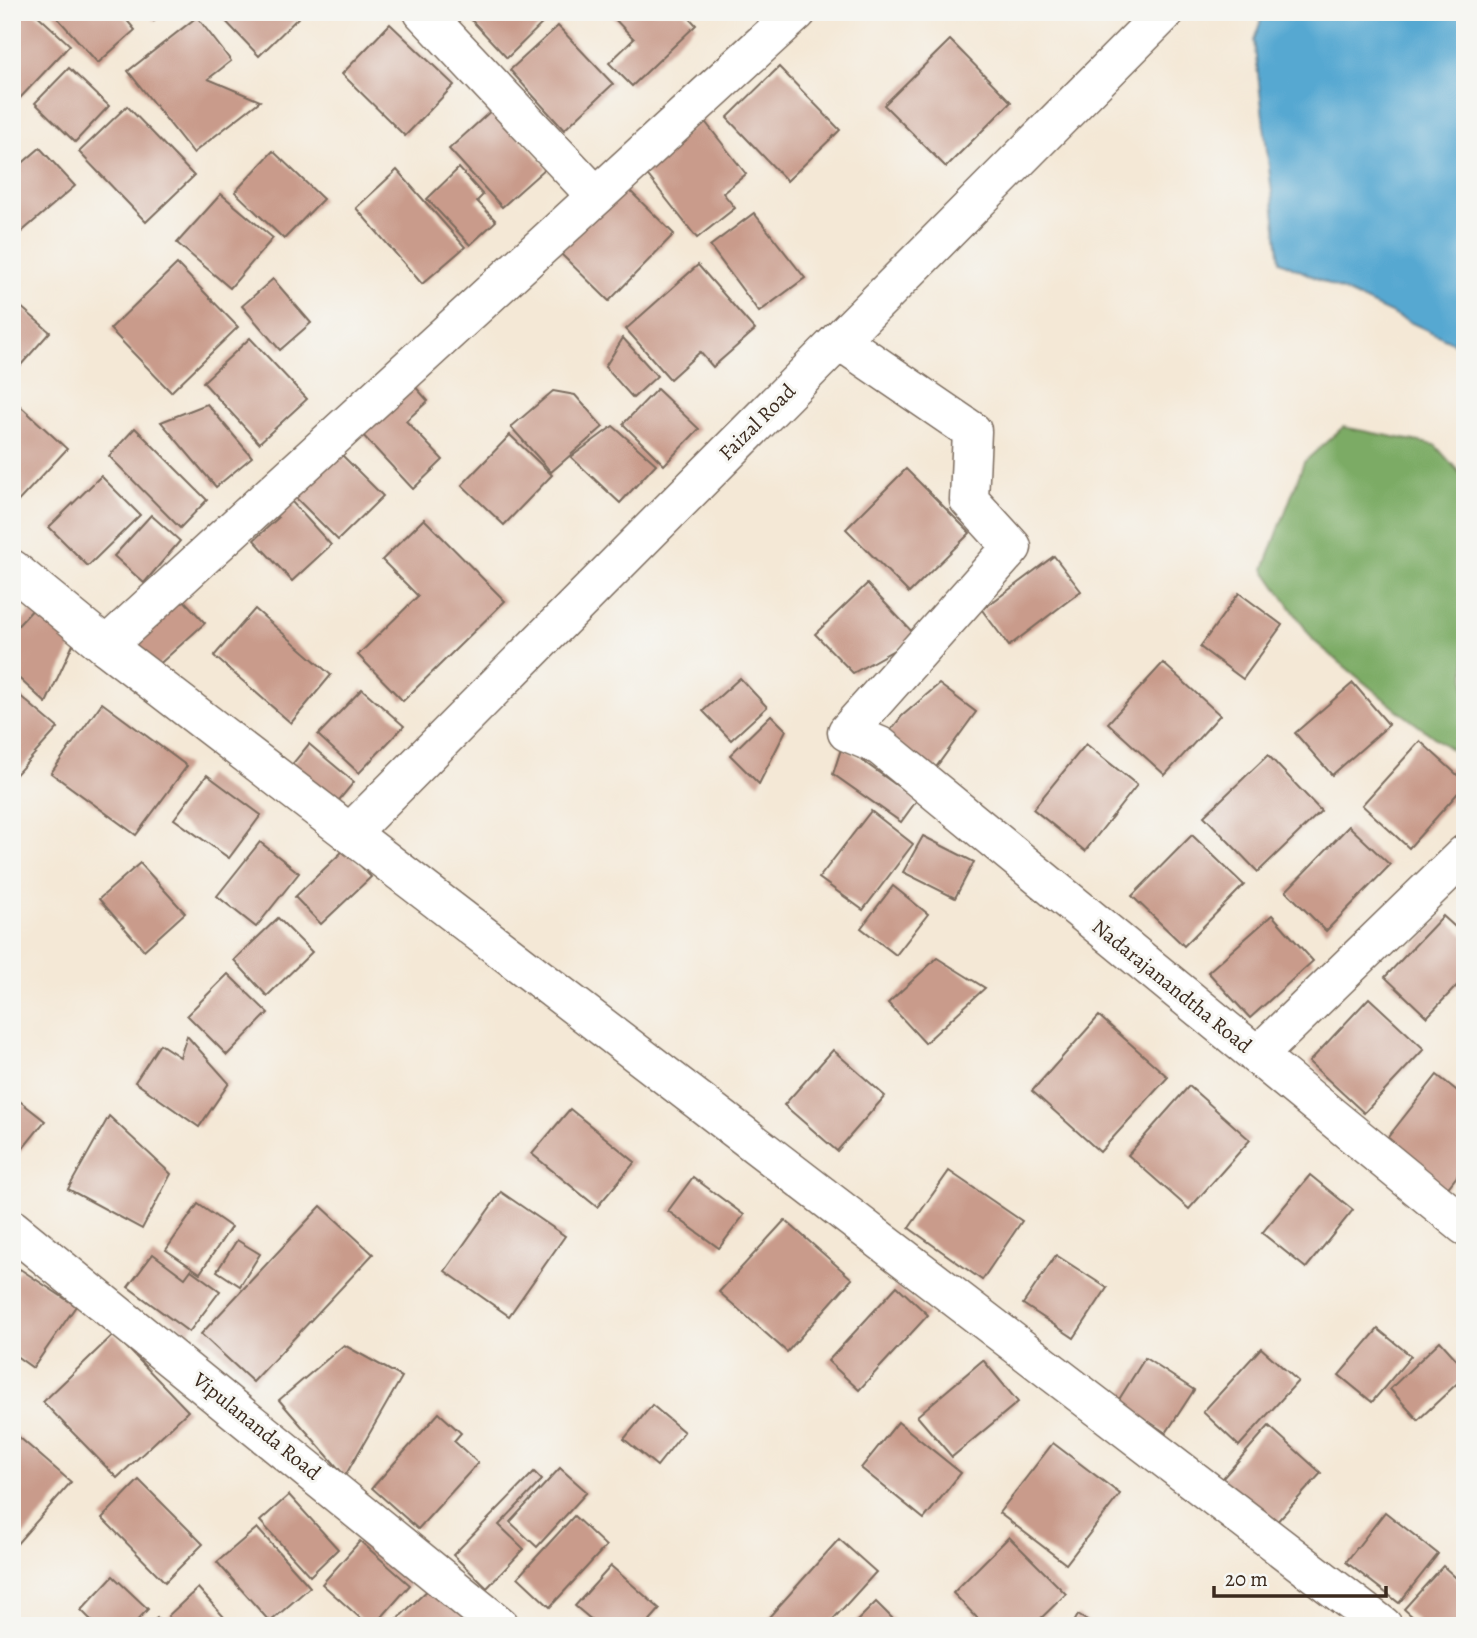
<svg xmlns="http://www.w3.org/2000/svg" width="1477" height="1638" viewBox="0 0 1477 1638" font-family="Alegreya,serif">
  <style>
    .forest { fill: #7cab65; stroke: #5c6a42; stroke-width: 2 }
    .water { fill: #56a8d1; stroke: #486978; stroke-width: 2 }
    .building { fill: #c99b8b }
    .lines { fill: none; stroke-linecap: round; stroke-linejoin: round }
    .minor-casing { stroke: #7c6c5e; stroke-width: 41 }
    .minor { stroke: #fff; stroke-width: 38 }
    .labels { text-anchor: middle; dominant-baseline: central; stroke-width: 6; stroke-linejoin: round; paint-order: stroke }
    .street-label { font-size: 21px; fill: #3b2a1e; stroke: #f6f6f2 }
  </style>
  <rect width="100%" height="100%" fill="#f6f6f2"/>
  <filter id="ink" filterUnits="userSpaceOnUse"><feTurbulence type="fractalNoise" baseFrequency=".0143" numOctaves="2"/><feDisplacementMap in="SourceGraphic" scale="14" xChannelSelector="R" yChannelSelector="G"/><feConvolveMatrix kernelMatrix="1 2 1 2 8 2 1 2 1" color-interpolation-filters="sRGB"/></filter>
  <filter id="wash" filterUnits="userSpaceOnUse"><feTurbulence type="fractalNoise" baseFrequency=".00686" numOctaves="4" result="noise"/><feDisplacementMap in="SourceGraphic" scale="28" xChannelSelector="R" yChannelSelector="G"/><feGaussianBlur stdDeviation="1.57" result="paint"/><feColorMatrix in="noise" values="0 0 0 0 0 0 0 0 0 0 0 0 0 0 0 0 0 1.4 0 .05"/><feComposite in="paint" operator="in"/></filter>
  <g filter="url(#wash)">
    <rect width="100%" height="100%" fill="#f4e8d6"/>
    <path class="forest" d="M1343,427L1435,445L1465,479V760L1396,709L1314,641L1264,569L1304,462Z"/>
    <path class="water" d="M1264,12H1465V348L1280,261L1254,40Z"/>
    <g id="blocks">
      <g class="building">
        <path d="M12,12H34L70,45L20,98L12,90Z"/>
        <path d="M52,12H120L135,30L98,63Z"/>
        <path d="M148,12H166L154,21Z"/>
        <path d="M217,12H304L259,56Z"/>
        <path d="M464,12H554L507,58Z"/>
        <path d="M608,12H684L696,25L632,86L609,63L634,39Z"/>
        <path d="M197,17L231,61L208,79L260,101L193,153L128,71Z"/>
        <path d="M390,24L454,85L405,136L342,74Z"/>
        <path d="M558,26L613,84L564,130L510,70Z"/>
        <path d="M950,40L1011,102L946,167L884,105Z"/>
        <path d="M779,67L840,130L787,181L727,118Z"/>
        <path d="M69,68L109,106L75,142L35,103Z"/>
        <path d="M127,106L194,176L146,222L79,152Z"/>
        <path d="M493,109L546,168L502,207L449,149Z"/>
        <path d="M703,119L746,174L723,193L735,208L697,238L642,168Z"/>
        <path d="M40,148L75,186L12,240V172Z"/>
        <path d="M273,151L323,199L284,239L235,192Z"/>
        <path d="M459,168L483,195L477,201L496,221L470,245L427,199Z"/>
        <path d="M397,170L465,247L422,284L356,208Z"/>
        <path d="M624,185L674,234L609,301L559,252Z"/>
        <path d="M221,194L273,238L230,288L177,243Z"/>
        <path d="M754,213L805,278L759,312L710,246Z"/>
        <path d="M177,264L238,327L171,392L110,329Z"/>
        <path d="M698,265L755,330L713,367L700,352L670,379L626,329Z"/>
        <path d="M273,279L311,323L280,350L242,306Z"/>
        <path d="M12,299L50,332L12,375Z"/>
        <path d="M250,338L307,399L259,443L203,382Z"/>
        <path d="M623,338L657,376L633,398L605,367Z"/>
        <path d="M412,383L428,401L406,421L443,460L413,489L360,432Z"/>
        <path d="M657,389L699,429L664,465L623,424Z"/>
        <path d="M553,391L575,395L603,427L551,472L511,427Z"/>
        <path d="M18,404L67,449L12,508V410Z"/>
        <path d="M207,404L252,457L216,487L161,422Z"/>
        <path d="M613,426L656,464L620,503L571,457Z"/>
        <path d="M135,428L207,500L180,528L109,456Z"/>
        <path d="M510,435L552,475L504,525L462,485Z"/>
        <path d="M336,449L383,496L338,540L291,493Z"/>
        <path d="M906,469L970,533L909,593L846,529Z"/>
        <path d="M101,476L140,515L88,566L49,527Z"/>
        <path d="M282,491L331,545L292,581L254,540L278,518L266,506Z"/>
        <path d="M151,515L180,541L144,583L114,556Z"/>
        <path d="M424,519L505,601L403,701L358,655L418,596L382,560Z"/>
        <path d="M1054,556L1081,591L1009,646L982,610Z"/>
        <path d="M867,584L917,637L853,673L815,634Z"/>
        <path d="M1239,593L1282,625L1243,679L1200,647Z"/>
        <path d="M180,596L205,623L154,669L129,642Z"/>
        <path d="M37,605L75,640L46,703L12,672V632Z"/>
        <path d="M255,609L331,675L291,723L214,656Z"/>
        <path d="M1163,663L1220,715L1165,775L1108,723Z"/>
        <path d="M740,678L767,707L731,740L703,711Z"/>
        <path d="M1353,683L1389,725L1332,775L1295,733Z"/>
        <path d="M939,684L976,712L934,770L887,735L902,716Z"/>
        <path d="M12,689L58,728L12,779Z"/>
        <path d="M362,689L404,726L359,773L318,735Z"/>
        <path d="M102,703L187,766L136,835L51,773Z"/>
        <path d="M771,715L786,730L759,784L730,755Z"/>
        <path d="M1420,741L1465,782V785L1409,848L1362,805Z"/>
        <path d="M309,744L354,782L330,811L285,773Z"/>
        <path d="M1086,744L1137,785L1085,851L1033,809Z"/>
        <path d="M842,746L917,800L901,822L833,774Z"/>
        <path d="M1268,755L1321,811L1258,872L1204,816Z"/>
        <path d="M207,775L261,815L229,858L174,819Z"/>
        <path d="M871,811L913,844L863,910L819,878Z"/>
        <path d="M1349,826L1390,865L1326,931L1286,891Z"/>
        <path d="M1192,835L1244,885L1184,946L1132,896Z"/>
        <path d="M923,836L974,862L955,898L903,872Z"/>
        <path d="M260,842L299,873L256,927L217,896Z"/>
        <path d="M345,849L371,877L321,924L295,897Z"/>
        <path d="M140,863L185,913L144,950L99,899Z"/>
        <path d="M893,886L928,914L896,955L861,928Z"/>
        <path d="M1272,915L1313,961L1250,1018L1208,972Z"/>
        <path d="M1443,916L1465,936V977L1427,1017L1385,977Z"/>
        <path d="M278,918L312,952L267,996L234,960Z"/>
        <path d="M937,958L985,988L925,1043L888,1003Z"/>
        <path d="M228,974L268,1013L227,1055L187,1015Z"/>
        <path d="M1369,998L1424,1049L1364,1113L1309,1062Z"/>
        <path d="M1099,1016L1168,1077L1100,1152L1032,1091Z"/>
        <path d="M187,1036L229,1083L199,1127L135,1082L160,1044L180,1057Z"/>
        <path d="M833,1050L885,1096L837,1151L784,1105Z"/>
        <path d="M1437,1075L1465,1097V1166L1446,1190L1385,1141Z"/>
        <path d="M1189,1086L1250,1140L1189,1209L1128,1155Z"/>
        <path d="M12,1095L45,1121L12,1162Z"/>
        <path d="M570,1109L635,1162L597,1207L532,1154Z"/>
        <path d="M109,1116L171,1174L142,1229L68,1189Z"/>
        <path d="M949,1171L1022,1221L982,1280L909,1228Z"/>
        <path d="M1310,1175L1353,1210L1306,1268L1262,1233Z"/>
        <path d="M693,1177L744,1215L719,1248L668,1211Z"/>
        <path d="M501,1192L565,1236L509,1316L445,1271Z"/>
        <path d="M198,1204L231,1227L200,1273L166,1250Z"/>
        <path d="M321,1206L373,1254L253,1382L201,1334Z"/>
        <path d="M785,1220L852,1279L787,1352L719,1292Z"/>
        <path d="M237,1240L260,1254L240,1286L217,1271Z"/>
        <path d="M153,1254L185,1278L191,1270L220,1291L189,1332L128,1287Z"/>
        <path d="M1056,1255L1107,1288L1074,1338L1023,1304Z"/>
        <path d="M20,1269L76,1306L33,1368L12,1353V1280Z"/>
        <path d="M897,1286L928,1315L859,1390L828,1361Z"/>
        <path d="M1378,1329L1411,1356L1372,1402L1339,1375Z"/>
        <path d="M114,1334L188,1411L117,1478L43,1402Z"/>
        <path d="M1440,1341L1465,1369V1376L1418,1420L1390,1389Z"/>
        <path d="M344,1345L402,1377L345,1476L279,1400Z"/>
        <path d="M1261,1348L1298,1381L1239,1446L1203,1412Z"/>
        <path d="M1145,1358L1194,1390L1166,1433L1118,1401Z"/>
        <path d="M983,1360L1018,1402L952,1457L917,1416Z"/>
        <path d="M652,1405L684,1432L657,1466L624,1439Z"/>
        <path d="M439,1413L461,1433L454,1441L478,1463L418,1529L372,1488Z"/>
        <path d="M898,1422L961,1473L924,1519L861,1468Z"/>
        <path d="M1269,1426L1321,1473L1274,1525L1222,1479Z"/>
        <path d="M12,1431L71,1482L15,1546L12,1543Z"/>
        <path d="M1053,1443L1120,1494L1066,1564L999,1513Z"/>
        <path d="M560,1468L587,1492L537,1547L510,1522Z"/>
        <path d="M534,1472L542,1480L499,1525L524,1549L487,1588L453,1555Z"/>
        <path d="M139,1480L203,1544L165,1582L102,1518Z"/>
        <path d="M289,1495L338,1549L310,1576L260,1521Z"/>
        <path d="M1385,1512L1438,1554L1399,1603L1346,1562Z"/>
        <path d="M574,1516L606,1546L550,1607L518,1577Z"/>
        <path d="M257,1528L310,1587L270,1622L217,1562Z"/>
        <path d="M1009,1537L1066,1594L1033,1626H985L953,1593Z"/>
        <path d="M839,1539L876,1572L827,1626H761Z"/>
        <path d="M360,1541L410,1585L374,1626H369L322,1584Z"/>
        <path d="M611,1566L660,1609L645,1626H589L593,1621L575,1606Z"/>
        <path d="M1443,1566L1465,1586V1626H1423L1404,1609Z"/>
        <path d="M113,1576L148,1609L132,1626H97L81,1610Z"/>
        <path d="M434,1584L473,1626H390Z"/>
        <path d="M198,1588L232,1626H177L168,1616Z"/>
        <path d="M876,1602L900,1626H852Z"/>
        <path d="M1078,1615L1095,1626H1072Z"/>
        <path d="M157,1618L163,1626H147Z"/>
      </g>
    </g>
  </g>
  <g filter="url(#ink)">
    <use href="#blocks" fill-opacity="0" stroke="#7c6c5e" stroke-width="2"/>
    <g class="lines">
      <g class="minor-casing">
        <g id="minor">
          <path d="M423,12L596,196"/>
          <path d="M839,340L972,431L969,500L1012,547L847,732L880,746L1465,1226"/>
          <path d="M12,569L106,646L1383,1626"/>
          <path d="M106,646L797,12"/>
          <path d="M350,833L1165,12"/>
          <path d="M1257,1056L1465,854"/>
          <path d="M12,1229L500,1626"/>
        </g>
      </g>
      <use href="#minor" class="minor"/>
    </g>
  </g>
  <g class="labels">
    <g class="street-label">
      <text transform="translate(757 422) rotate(-45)">Faizal Road</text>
      <text transform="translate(1172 986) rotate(39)">Nadarajanandtha Road</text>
      <text transform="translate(257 1426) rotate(39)">Vipulananda Road</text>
    </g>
  </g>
  <rect width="1477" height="1638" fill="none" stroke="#f6f6f2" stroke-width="42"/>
  <path d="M1214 1586v10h172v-10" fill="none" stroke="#3b2a1e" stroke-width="3.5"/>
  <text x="1225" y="1586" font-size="21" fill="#3b2a1e" stroke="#f6f6f2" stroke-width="5" paint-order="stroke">20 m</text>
</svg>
